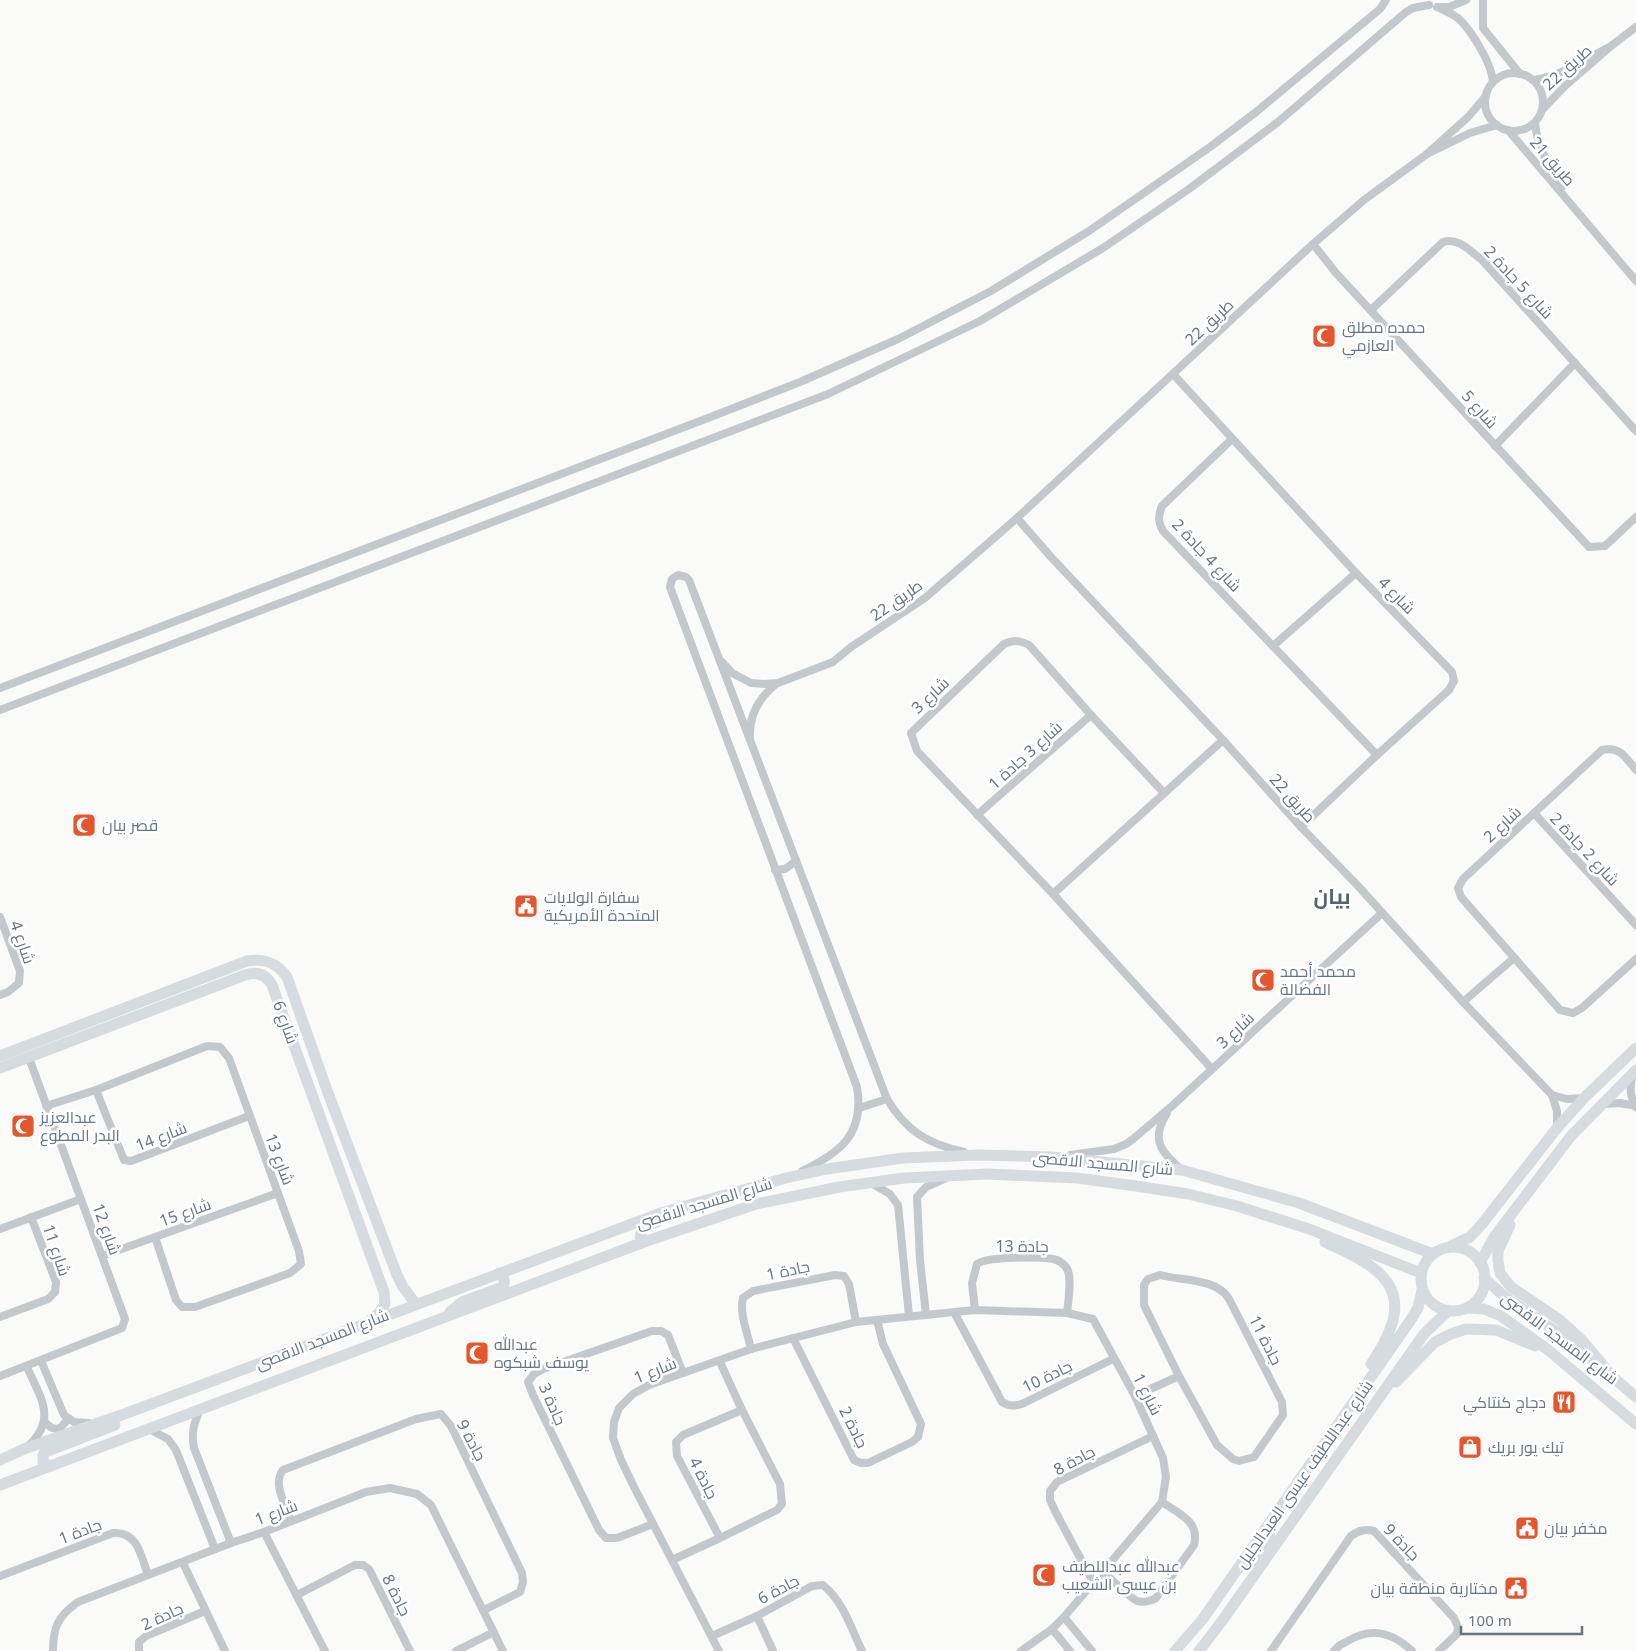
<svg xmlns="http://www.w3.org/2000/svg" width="1636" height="1651" viewBox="0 0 1636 1651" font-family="'Noto Sans',Cairo,sans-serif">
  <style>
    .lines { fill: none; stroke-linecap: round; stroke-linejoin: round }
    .street { stroke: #c3c8cc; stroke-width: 8 }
    .secondary { stroke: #d6dbdf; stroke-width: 11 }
    .labels { text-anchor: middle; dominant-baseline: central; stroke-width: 5; stroke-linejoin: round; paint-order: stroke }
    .street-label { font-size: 16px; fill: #657683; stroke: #fff }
    .poi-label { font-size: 16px; fill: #657683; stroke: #fff; text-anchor: start }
    .district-label { font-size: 21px; font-weight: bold; fill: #57646e; stroke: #fff }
  </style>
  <rect width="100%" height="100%" fill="#fafaf8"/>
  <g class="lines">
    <g class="street">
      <path d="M1483,0V28L1520,74"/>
      <path d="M1437,7C1444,10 1452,14 1458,18C1472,31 1492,64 1493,82"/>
      <path d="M1440,7H1449L1466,0"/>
      <path d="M1611,46L1636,27"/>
      <circle cx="1514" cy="102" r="29"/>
      <path d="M1533,80C1561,77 1586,59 1611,46L1565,86L1542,110"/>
      <path d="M1486,96L1468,117L1427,154L1470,133L1497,125"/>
      <path d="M1535,123C1537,147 1549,166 1562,187"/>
      <path d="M1508,130L1636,281"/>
      <path d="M1313,244L1336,273L1589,547L1605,546L1636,517"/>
      <path d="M1371,310L1443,242C1458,237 1470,251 1482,260L1636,431"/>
      <path d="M1173,374L1356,573L1452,672L1454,681L1449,690L1377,755L1301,827"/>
      <path d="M1232,439L1162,506C1158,516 1158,522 1163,531L1377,755"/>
      <path d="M1495,446L1575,363"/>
      <path d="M1017,518L1051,557L1223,740L1301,827L1359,887L1463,1002L1552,1095L1557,1111V1127"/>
      <path d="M1273,646L1356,573"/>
      <path d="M722,662L732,673L751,683L765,684L778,683L833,662L851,647L925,598L1017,518L1313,244L1364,200L1427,154"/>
      <path d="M0,688L708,418L800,382L898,339L991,291L1089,231L1210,147L1256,112L1380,9L1386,0"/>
      <path d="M0,710L828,394L980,321L1103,248L1189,189L1278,122L1406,12L1413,8L1429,5"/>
      <path d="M750,736C749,714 759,698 776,684"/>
      <path d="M1636,770C1625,757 1620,746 1602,750L1463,879L1458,888L1461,897L1560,1010L1573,1013L1582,1008L1636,959"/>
      <path d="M1164,793L1091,715L1029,645C1019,640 1014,640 1004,644L911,733L917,751L1053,894L1212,1069"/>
      <path d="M1534,813L1636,925"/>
      <path d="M977,815L1091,715"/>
      <path d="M775,870L785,869L796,861"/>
      <path d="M1053,894L1223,740"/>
      <path d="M0,917L20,971L19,983L8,992L0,995"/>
      <path d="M1463,1002L1514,958"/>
      <path d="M1633,1075C1629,1087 1630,1096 1636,1107"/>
      <path d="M96,1090L124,1160L131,1161L249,1116"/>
      <path d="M1552,1095L1567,1099L1584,1098"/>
      <path d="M1603,1104L1620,1103L1636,1106"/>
      <path d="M46,1106L96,1090L207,1046L220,1047L229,1058L299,1251L301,1264L290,1273L195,1307H182L176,1300L155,1237"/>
      <path d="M859,1108L887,1099"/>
      <path d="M1167,1113C1150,1140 1161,1152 1182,1170"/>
      <path d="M1070,1155L1114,1149L1126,1144L1133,1139L1172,1106L1382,913"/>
      <path d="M802,1171C840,1153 865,1134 857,1087L670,587L672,579L678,575L686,577L689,580L887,1099C906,1131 928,1144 964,1152"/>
      <path d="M871,1183L890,1194L898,1205L909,1316"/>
      <path d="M0,1229L81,1199"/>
      <path d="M102,1256L278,1193"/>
      <path d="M1160,1275C1182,1281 1217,1278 1229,1299L1282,1402L1283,1415L1254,1457L1239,1461L1233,1459L1217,1445L1179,1376L1144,1305V1285L1148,1279Z"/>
      <path d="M975,1310L972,1283L977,1264C987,1256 1040,1257 1053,1259C1058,1260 1063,1263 1066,1267C1073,1276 1068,1302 1067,1313"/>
      <path d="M954,1312L1002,1402C1010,1407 1016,1406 1024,1403L1113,1359"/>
      <path d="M926,1315L920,1260L917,1197L926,1187L946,1178"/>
      <path d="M0,1317L48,1299L55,1292L56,1282L31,1217"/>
      <path d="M793,1338L854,1460L861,1463H868L912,1442L918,1437L921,1424L883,1344L877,1320"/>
      <path d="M751,1349C748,1334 739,1314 743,1298L753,1291L835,1275L844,1276L849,1284L856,1322"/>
      <path d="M41,1361L64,1415L74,1422L89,1423"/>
      <path d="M27,1367C40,1397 58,1419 28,1446"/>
      <path d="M0,1376L122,1328L125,1319L29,1058"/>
      <path d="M1135,1396L1179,1376"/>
      <path d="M200,1410C194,1423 191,1433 194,1448L231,1543"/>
      <path d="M45,1422C55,1433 61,1430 68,1418"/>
      <path d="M149,1429L168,1439L176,1450L215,1549"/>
      <path d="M291,1521C286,1506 272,1483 283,1470L416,1419L441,1414L451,1426L522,1573L523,1582L520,1592L484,1610"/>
      <path d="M653,1524L617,1538H606L599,1530L533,1395L528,1382L534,1374L543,1369L652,1331H661L668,1335L683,1373"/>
      <path d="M264,1532L325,1651"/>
      <path d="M720,1538L677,1456L676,1442L683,1435L742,1410"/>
      <path d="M672,1560L720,1538L777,1510L782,1504L780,1484L742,1410L720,1362"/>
      <path d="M183,1563L225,1651"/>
      <path d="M1104,1572C1111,1579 1129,1597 1137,1601C1143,1603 1151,1601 1156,1598L1194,1545C1200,1521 1179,1514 1162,1502"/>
      <path d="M0,1576L113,1533C138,1531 141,1556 148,1575"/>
      <path d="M1094,1584L1055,1511L1050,1500V1491L1057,1482L1153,1436"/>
      <path d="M297,1595L355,1565H363L369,1569L410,1651"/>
      <path d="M757,1616L773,1651"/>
      <path d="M1064,1617L1092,1651"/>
      <path d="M1052,1629L1070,1651"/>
      <path d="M712,1636L757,1616L812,1586L823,1585C843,1601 851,1628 862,1651"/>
      <path d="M53,1651C53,1627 58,1616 78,1602L231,1543L264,1532L366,1492L390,1488L417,1494L431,1505L503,1651"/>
      <path d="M139,1651V1642L146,1636L205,1611"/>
      <path d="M456,1651L494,1632"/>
      <path d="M719,1651L634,1487L621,1460L613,1438L614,1422L619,1408L633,1394L649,1385L751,1349L856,1322L975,1310L1067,1313L1093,1319L1135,1396L1163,1458L1166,1477L1162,1502L1064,1617L1052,1629L1021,1651"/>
      <path d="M1271,1651L1351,1536C1359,1530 1365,1529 1374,1531L1454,1618L1458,1627L1457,1634L1439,1651"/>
      <path d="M1334,1651C1337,1647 1341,1644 1346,1642C1371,1626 1392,1632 1412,1651"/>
    </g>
    <g class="secondary">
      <path d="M0,1056L247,961C265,958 277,963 287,977L328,1093L397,1275L403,1287L416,1304"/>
      <path d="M0,1068L245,975C257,971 266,974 272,985L384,1292L385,1304L379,1313L372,1318"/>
      <path d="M1510,1225L1498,1251V1261L1500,1273L1511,1287L1560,1320L1582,1340L1611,1375"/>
      <path d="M644,1242L640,1237C642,1227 648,1226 657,1222"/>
      <path d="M1325,1242C1341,1250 1359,1257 1373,1268C1411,1296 1392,1333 1371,1364"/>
      <path d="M1449,1247L1470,1237L1482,1224L1557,1128L1584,1098L1636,1048"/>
      <circle cx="1453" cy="1279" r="32"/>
      <path d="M1480,1263L1494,1237L1571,1136L1636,1070"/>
      <path d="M1484,1278L1504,1296L1557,1332L1594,1362"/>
      <path d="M1468,1308L1484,1309L1501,1316L1547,1349L1636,1424"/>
      <path d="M450,1312L462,1302L503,1287C506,1280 504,1278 499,1273"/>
      <path d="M1607,1372L1636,1397"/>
      <path d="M1396,1382L1435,1342L1451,1334L1466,1329L1496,1330L1535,1346"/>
      <path d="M0,1460L24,1449L127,1413L664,1212L786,1178L827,1169L903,1158L978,1155L1051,1157L1182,1170L1299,1203L1433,1254"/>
      <path d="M50,1466L43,1462V1455L45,1452L115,1425"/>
      <path d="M0,1485L644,1242L756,1204L839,1187L904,1178L987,1174L1077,1178L1136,1186L1188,1194L1237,1206L1309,1229L1421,1273"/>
      <path d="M1255,1561C1261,1552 1276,1539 1267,1529"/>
      <path d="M1175,1651L1202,1620L1410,1321L1418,1308L1422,1290"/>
      <path d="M1199,1651L1222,1621L1424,1334L1448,1311"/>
    </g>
  </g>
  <defs>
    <g id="mosque-square" transform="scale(1.25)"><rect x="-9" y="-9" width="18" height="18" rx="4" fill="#e4572e" stroke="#fff"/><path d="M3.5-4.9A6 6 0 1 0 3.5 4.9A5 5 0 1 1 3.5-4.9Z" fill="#fff"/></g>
    <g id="civic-square" transform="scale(1.25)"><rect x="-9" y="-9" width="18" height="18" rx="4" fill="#e4572e" stroke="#fff"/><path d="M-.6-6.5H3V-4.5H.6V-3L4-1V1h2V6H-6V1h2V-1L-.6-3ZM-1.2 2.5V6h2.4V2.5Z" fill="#fff"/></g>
    <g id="restaurant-square" transform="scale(1.25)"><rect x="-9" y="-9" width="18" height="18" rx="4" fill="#e4572e" stroke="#fff"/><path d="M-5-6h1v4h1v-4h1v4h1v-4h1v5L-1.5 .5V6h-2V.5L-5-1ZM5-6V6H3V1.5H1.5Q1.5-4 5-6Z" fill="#fff"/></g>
    <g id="shop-square" transform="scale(1.25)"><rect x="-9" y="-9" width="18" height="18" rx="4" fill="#e4572e" stroke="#fff"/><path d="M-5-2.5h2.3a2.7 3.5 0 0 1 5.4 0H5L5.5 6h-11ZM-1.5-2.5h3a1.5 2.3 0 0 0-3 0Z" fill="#fff"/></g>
  </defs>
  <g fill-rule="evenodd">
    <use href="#mosque-square" x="1324" y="336"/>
    <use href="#mosque-square" x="84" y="825"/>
    <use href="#civic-square" x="526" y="906"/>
    <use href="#mosque-square" x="1263" y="980"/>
    <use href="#mosque-square" x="23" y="1126"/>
    <use href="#mosque-square" x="477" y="1353"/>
    <use href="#restaurant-square" x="1564" y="1402"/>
    <use href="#shop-square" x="1470" y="1447"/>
    <use href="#civic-square" x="1527" y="1528"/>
    <use href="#mosque-square" x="1044" y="1575"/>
    <use href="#civic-square" x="1516" y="1588"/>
  </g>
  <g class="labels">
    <g class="street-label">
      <text transform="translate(1567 67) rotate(-42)">طريق 22</text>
      <text transform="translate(1553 161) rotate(49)">طريق 21</text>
      <text transform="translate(1519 282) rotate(47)">شارع 5 جادة 2</text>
      <text transform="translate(1209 322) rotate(-43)">طريق 22</text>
      <text transform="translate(1480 409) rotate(48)">شارع 5</text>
      <text transform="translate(1207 555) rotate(47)">شارع 4 جادة 2</text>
      <text transform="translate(1397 595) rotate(46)">شارع 4</text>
      <text transform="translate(896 600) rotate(-35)">طريق 22</text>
      <text transform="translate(930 695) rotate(-43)">شارع 3</text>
      <text transform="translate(1025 755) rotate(-42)">شارع 3 جادة 1</text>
      <text transform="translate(1293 798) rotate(48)">طريق 22</text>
      <text transform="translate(1502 824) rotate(-43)">شارع 2</text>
      <text transform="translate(1585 849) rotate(47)">شارع 2 جادة 2</text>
      <text transform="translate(23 942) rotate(71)">شارع 4</text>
      <text transform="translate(286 1022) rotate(70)">شارع 6</text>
      <text transform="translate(1235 1030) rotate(-43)">شارع 3</text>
      <text transform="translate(161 1136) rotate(-21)">شارع 14</text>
      <text transform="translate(280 1159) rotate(69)">شارع 13</text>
      <text transform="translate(1103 1163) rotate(5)">شارع المسجد الاقصى</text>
      <text transform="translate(704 1203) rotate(-17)">شارع المسجد الاقصى</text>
      <text transform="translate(185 1212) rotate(-20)">شارع 15</text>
      <text transform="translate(107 1229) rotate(70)">شارع 12</text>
      <text x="1022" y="1246">جادة 13</text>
      <text transform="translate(57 1250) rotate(71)">شارع 11</text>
      <text transform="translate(788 1270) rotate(-12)">جادة 1</text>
      <text transform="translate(1560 1338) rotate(37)">شارع المسجد الاقصى</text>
      <text transform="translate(322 1339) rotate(-21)">شارع المسجد الاقصى</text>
      <text transform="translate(1266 1340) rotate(63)">جادة 11</text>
      <text transform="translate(655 1370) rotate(-22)">شارع 1</text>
      <text transform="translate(1047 1376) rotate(-26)">جادة 10</text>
      <text transform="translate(1148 1394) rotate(63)">شارع 1</text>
      <text transform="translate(553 1404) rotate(66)">جادة 3</text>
      <text transform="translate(854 1427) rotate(63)">جادة 2</text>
      <text transform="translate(472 1440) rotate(62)">جادة 9</text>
      <text transform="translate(1074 1460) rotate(-28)">جادة 8</text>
      <text transform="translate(1304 1474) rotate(-55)">شارع عبداللطيف عيسى العبدالجليل</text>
      <text transform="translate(704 1478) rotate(63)">جادة 4</text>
      <text transform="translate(276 1512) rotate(-21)">شارع 1</text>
      <text transform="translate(80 1531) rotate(-21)">جادة 1</text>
      <text transform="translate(1402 1542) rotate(46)">جادة 9</text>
      <text transform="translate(778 1589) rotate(-28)">جادة 6</text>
      <text transform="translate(397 1595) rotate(63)">جادة 8</text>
      <text transform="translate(162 1616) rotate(-25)">جادة 2</text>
    </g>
    <g class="poi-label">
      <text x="1342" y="327">حمده مطلق<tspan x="1342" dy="18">العازمي</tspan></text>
      <text x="102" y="825">قصر بيان</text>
      <text x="544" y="897">سفارة الولايات<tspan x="544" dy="18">المتحدة الأمريكية</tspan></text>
      <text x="1280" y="971">محمد أحمد<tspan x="1280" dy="18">الفضالة</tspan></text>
      <text x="40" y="1117">عبدالعزيز<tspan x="40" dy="18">البدر المطوع</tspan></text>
      <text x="494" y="1344">عبدالله<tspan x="494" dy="18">يوسف شبكوه</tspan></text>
      <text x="1546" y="1402" text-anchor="end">دجاج كنتاكي</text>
      <text x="1488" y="1447">تيك يور بريك</text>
      <text x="1544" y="1528">مخفر بيان</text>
      <text x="1062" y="1566">عبدالله عبداللطيف<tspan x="1062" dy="18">بن عيسى الشعيب</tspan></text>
      <text x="1498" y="1588" text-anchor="end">مختارية منطقة بيان</text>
    </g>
    <g class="district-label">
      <text x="1332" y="896">بيان</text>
    </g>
  </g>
  <path d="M1461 1626v8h121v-8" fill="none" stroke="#657683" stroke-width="2.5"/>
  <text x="1468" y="1626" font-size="15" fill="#657683" stroke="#ffffff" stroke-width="4" paint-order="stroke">100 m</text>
</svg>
